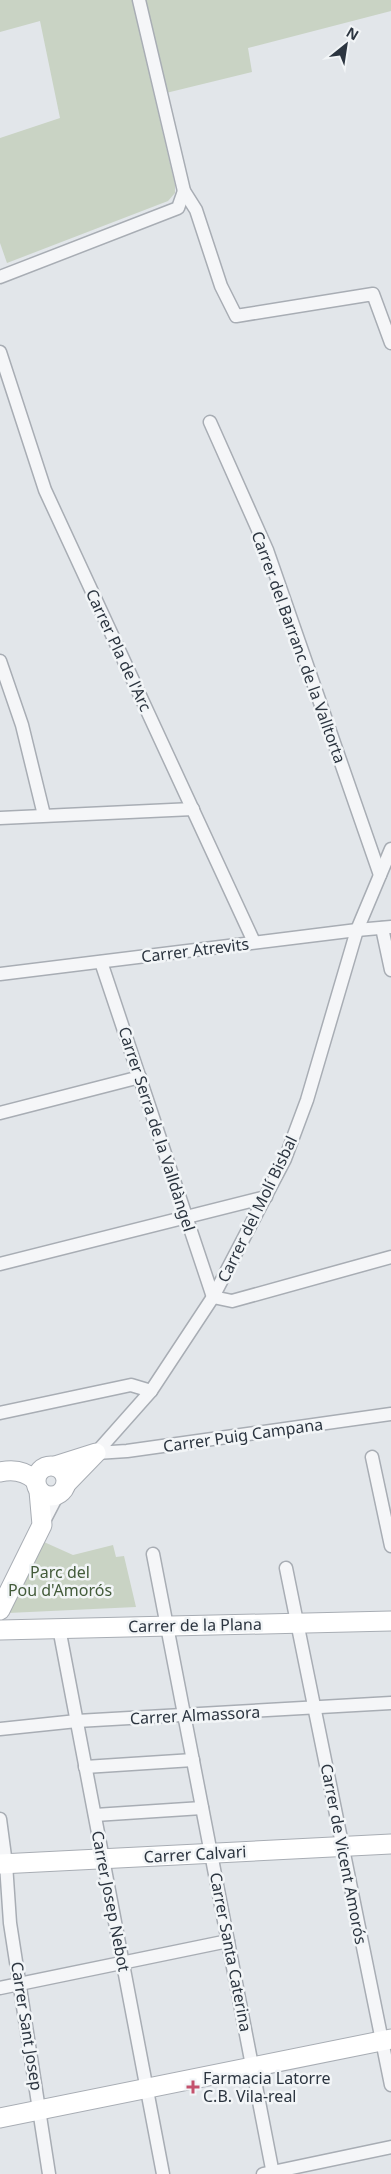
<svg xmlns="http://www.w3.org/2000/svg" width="391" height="2174" viewBox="0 0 391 2174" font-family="'Noto Sans',sans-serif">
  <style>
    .green { fill: #c9d3c4 }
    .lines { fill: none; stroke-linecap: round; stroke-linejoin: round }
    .street-casing { stroke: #a8adb4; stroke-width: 15 }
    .secondary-casing { stroke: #a8adb4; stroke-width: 21 }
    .street { stroke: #f5f6f8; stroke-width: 12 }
    .secondary { stroke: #fff; stroke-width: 19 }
    .poi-dot { fill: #c4526d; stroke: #f2f5f7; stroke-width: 2 }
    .labels { text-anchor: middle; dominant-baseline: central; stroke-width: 5; stroke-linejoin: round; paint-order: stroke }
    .street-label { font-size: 16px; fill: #2c3540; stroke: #f2f5f7 }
    .park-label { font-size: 16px; fill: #435b3a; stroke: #f2f5f7 }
    .poi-label { font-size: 16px; fill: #2c3540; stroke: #f2f5f7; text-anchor: start }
  </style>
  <rect width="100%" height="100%" fill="#e2e6ea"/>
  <g class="green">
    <path d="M0,0H132L175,185V193L168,201L7,263L0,243V138L60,118L40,21L0,32Z"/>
    <path d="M145,0H391V11L248,48L252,72L166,93Z"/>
    <path d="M44,1542L73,1555L113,1545L116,1557L124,1556L136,1607L8,1613Z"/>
  </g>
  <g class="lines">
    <g class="street-casing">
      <g id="street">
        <path d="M139,0L184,191L196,210L221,286L236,316L373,294L391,343"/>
        <path d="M0,277L178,208L184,191"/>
        <path d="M0,352L45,490L254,942"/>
        <path d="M210,422L267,550L380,875"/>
        <path d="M0,661L22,725L44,815"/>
        <path d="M0,818L193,809"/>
        <path d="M382,928L391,970"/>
        <path d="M101,962L213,1297L232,1301L391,1257"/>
        <path d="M0,974L357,930L391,927"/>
        <path d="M0,1113L140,1077"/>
        <path d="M0,1264L266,1197"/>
        <path d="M0,1413L131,1385L151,1391"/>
        <path d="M96,1453L151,1391L213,1297L285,1159L307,1100L357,930L391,849"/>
        <path d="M96,1453L127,1451L391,1414"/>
        <path d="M372,1457L391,1546"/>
        <path d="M42,1525L58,1494"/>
        <path d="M153,1554L273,2174"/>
        <path d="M286,1568L391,2085"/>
        <path d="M59,1628L163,2174"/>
        <path d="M0,1729L77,1721L391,1703"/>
        <path d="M85,1767L193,1760"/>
        <path d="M95,1815L202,1808"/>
        <path d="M0,1819L6,1864L10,1923L49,2174"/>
        <path d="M0,1988L228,1941"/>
        <path d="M263,2174L391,2147"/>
      </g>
    </g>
    <g class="secondary-casing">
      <g id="secondary">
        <circle cx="51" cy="1481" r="15"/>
        <path d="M55,1466L96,1453L66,1484"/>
        <path d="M0,1472C13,1469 25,1471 35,1480"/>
        <path d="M0,1610L42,1525L39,1491"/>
        <path d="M0,1630L391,1621"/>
        <path d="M0,1864L391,1844"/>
        <path d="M0,2118L391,2039"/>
      </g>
    </g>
    <use href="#street" class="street"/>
    <use href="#secondary" class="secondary"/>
  </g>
  <path class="poi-dot" d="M190.5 2079.5h5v5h5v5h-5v5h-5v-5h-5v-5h5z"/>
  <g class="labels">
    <g class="street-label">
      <text transform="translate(299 647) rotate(70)">Carrer del Barranc de la Valltorta</text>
      <text transform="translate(119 650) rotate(65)">Carrer Pla de l'Arc</text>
      <text transform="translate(195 950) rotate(-7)">Carrer Atrevits</text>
      <text transform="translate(157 1129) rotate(72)">Carrer Serra de la Valldàngel</text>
      <text transform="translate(257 1209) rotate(-64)">Carrer del Molí Bisbal</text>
      <text transform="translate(243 1435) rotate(-8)">Carrer Puig Campana</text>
      <text transform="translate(195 1625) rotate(-1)">Carrer de la Plana</text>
      <text transform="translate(195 1715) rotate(-3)">Carrer Almassora</text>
      <text transform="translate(195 1854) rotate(-3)">Carrer Calvari</text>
      <text transform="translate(344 1854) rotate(79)">Carrer de Vicent Amorós</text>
      <text transform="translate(111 1901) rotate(79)">Carrer Josep Nebot</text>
      <text transform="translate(231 1952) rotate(79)">Carrer Santa Caterina</text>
      <text transform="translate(27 2026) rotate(81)">Carrer Sant Josep</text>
    </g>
    <g class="park-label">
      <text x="60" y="1572">Parc del<tspan x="60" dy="18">Pou d'Amorós</tspan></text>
    </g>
    <g class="poi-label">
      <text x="203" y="2078">Farmacia Latorre<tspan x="203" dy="18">C.B. Vila-real</tspan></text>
    </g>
  </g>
  <g transform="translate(346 45) rotate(30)" stroke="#f2f5f7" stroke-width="4" paint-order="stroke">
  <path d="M0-4L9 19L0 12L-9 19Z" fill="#2c3540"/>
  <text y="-8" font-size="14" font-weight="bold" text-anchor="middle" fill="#2c3540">N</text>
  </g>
</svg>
